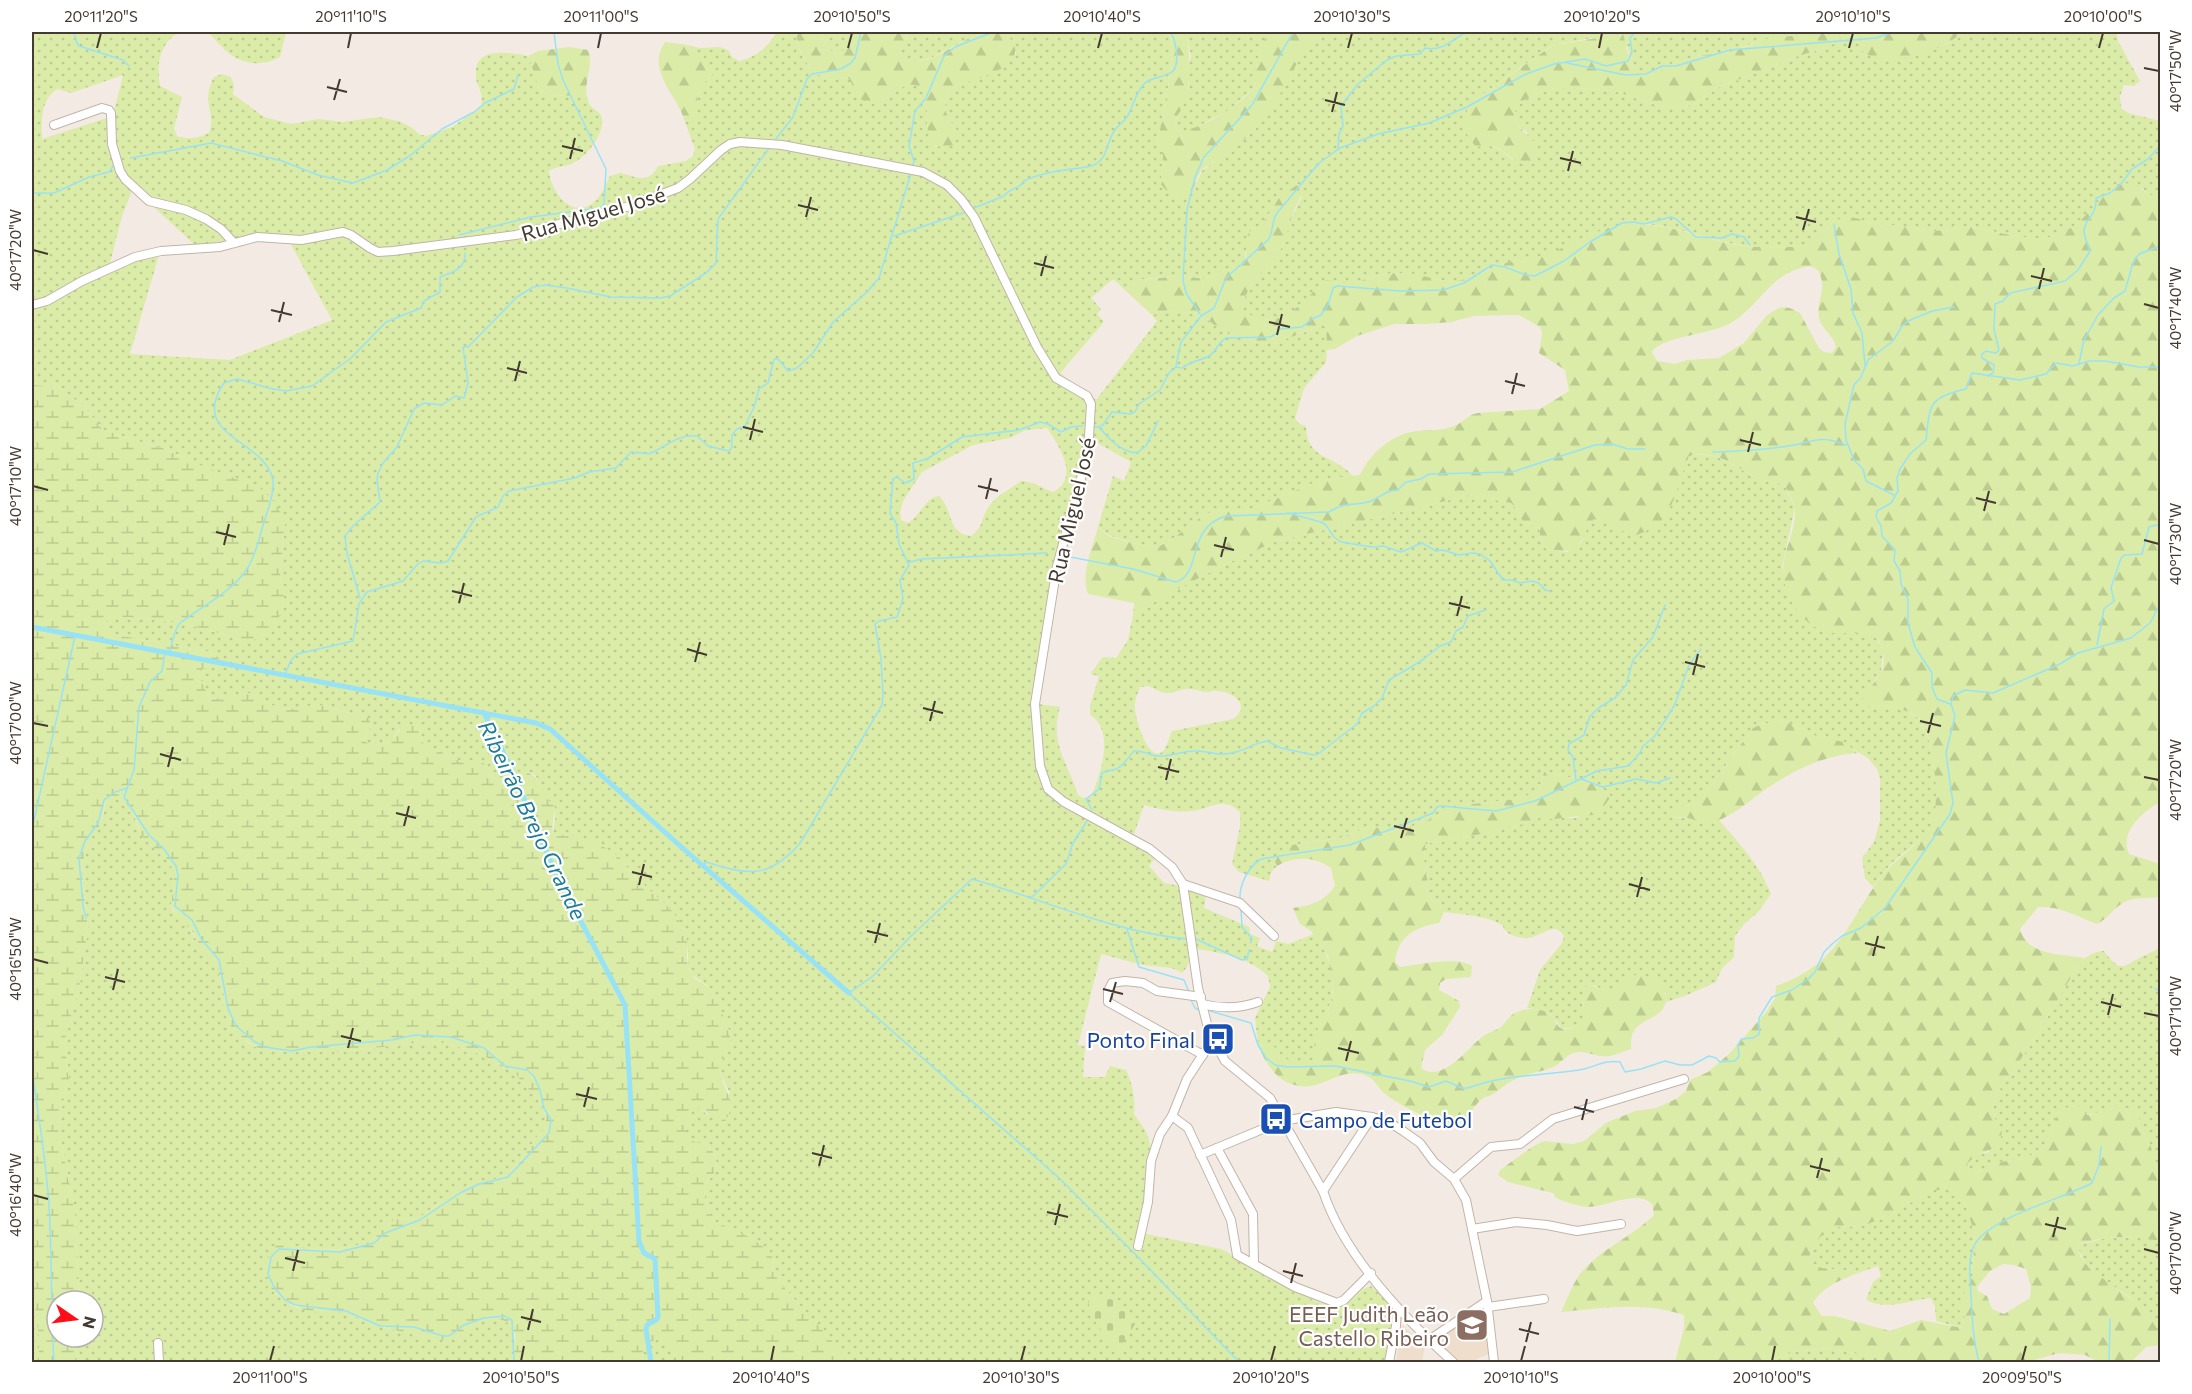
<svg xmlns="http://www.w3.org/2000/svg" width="2192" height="1394" viewBox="0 0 2192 1394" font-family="Commissioner,sans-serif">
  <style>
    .education { fill: #eedecb }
    .grass { fill: url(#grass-dots); fill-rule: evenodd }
    .forest { fill: url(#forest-firs); fill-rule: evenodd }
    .wetland { fill: url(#wetland-marsh) }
    .cemetery { fill: url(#cemetery-stones) }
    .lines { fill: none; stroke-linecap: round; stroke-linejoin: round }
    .stream { stroke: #98e2f7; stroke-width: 1.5 }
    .canal { stroke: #98e2f7; stroke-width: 5 }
    .minor-casing { stroke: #c2b4a8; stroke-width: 10 }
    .minor { stroke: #fff; stroke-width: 8 }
    .ticks { fill: none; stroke: #453a32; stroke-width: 2 }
    .labels { text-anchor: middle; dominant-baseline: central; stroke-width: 4.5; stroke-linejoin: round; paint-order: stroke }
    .street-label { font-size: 21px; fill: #453a32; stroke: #fff }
    .transit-label { font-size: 21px; fill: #164399; stroke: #fff; text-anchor: end }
    .education-label { font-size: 21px; fill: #785e54; stroke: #fff; text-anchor: end }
    .water-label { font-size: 22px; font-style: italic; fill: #1f7c99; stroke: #fff }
    .neatline { fill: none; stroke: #453a32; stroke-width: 2 }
    .ticks-label { font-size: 15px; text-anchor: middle; fill: #453a32 }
  </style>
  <defs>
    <pattern id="grass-dots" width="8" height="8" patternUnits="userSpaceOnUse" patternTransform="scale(1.5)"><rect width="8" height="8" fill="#daeca7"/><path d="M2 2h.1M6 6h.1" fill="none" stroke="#bccb90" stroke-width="1.8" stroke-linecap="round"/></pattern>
    <pattern id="forest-firs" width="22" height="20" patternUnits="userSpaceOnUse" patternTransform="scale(1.5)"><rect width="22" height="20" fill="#daeca7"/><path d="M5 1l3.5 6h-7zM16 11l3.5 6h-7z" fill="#bccb90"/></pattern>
    <pattern id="wetland-marsh" width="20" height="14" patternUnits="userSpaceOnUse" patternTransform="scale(1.5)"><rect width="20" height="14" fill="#daeca7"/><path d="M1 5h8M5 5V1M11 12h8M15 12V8" fill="none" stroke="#bccb90"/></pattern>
    <pattern id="cemetery-stones" width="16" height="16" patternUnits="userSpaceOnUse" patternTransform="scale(1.5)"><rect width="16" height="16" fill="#daeca7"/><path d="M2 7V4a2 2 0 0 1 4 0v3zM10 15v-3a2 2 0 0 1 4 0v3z" fill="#bccb90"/></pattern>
  </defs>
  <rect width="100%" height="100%" fill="#f3ebe3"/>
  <g class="education">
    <path d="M1483,1308L1489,1354L1470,1362H1457L1434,1342Z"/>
    <path d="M1402,1325L1425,1346L1422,1362H1396Z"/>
  </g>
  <g class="grass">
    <path d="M32,32H181C160,41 156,64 160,86L182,97L174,128L177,136C189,140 198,138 209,133C217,112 200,103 214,77L222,74L231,77L234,85L233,94L264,117L291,124L319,119L342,122L379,117L398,121L411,127L419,134L426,136L452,127L481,107C484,88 476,89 476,75C474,45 510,53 528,56L541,91C552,99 573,93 587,96C588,99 588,103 590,105C594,111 601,111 602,119C604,135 586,158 571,164C563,167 556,166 549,171C550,188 568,216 588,206C600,201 604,187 610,176L620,173C636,176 648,186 658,166L686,161L693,156L695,149L685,122C701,119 696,106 698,95C699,86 706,81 712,75L703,57L682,44L700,48L720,47L728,50L732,57L739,61C755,58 770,46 776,32H796C795,48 810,75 828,79C833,81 842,78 848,78L854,84L861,99C887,110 895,82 913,85C932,87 925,117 928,130C929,136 932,142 936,147L957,131C945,115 939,101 955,86L999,70L1016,54L1013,42L973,36L933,57L915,62L903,59L900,52L909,32H1170L1172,66L1158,140L1163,156L1161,184L1193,190L1202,171L1245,139L1260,124L1306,47L1319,32H1869L1862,34L1907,57C1926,52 1949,47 1962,32H2116L2119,43L2140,81L2134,86L2124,85L2120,96L2121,108L2128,113L2160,121V200L2153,197L2142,188L2086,215L2077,224L2059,235L2042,239L2020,237L1971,227L1935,231L1867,222C1856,217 1838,216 1829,226C1824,231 1821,238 1814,242C1802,249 1775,247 1760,247C1717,246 1672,221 1631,224C1597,226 1569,249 1538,258C1526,260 1513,260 1502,264C1486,270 1472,279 1455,281C1443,282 1431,278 1419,275C1394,270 1372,275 1349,286L1334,281C1300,295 1286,338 1243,311V301L1249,288L1283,246L1287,228L1302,196L1279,198L1261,226L1252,229L1245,255L1246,261L1240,267L1221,272L1206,279L1180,276L1152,278L1139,280L1129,286L1126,291L1113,279L1091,298L1101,309L1097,314L1104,322L1060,373L1096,400L1157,321L1152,315L1169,310L1203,316L1223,332L1256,343L1303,333L1326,322L1328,337L1326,362L1304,388L1295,418L1299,424L1306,426C1307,461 1334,454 1353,476L1323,479L1244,512L1218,510L1205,514L1171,540L1158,547L1140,545L1108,535L1098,527L1113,476L1124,481L1131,462L1094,441L1070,521L1038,704L1060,707C1049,743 1068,763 1078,795L1083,798L1091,797C1100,776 1116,730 1090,715V706L1099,676L1090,674L1103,657L1116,658L1128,640L1133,615L1168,594L1228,563L1277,541L1414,509L1469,495L1511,503L1517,509L1524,522L1539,528L1541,541L1546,549L1567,552L1582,542L1584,533L1594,519L1680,477L1689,456C1722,450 1732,468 1761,479C1768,482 1777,482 1784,485L1795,508L1782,567L1790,599L1801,614L1820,629L1836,633L1860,631L1875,636L1883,650L1881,672L1872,684L1863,705C1879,706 1910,707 1920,720C1933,736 1942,804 1933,823C1924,840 1903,852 1890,865C1884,872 1879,880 1873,887L1865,878L1862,858L1874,842L1880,820V779L1877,769L1869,759L1844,743L1816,736L1785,721L1762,724L1753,728L1698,803L1677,808L1670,817C1687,818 1701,821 1718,819C1738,842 1760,865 1771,894L1758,912L1744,924L1735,936L1734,957L1722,968L1716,982L1687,995L1666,1002V992L1619,989L1608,992L1593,985L1582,1003C1586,1012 1585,1018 1579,1026C1553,1031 1566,1028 1551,1015C1545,1010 1535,1009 1527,1008L1540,970L1562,943L1564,936C1553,918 1539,941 1523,938C1518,937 1509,935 1506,931C1500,926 1507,928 1500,924C1487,916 1460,914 1444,912L1441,904L1431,898L1426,893L1428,882L1424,866L1425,844L1493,832L1526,823L1539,818H1578L1597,783L1544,772L1539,792L1515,799L1465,805L1413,826L1366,828L1340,838L1304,843L1275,859L1277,866L1271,872L1269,881L1239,872L1232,864L1240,827V812C1223,795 1211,809 1191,811C1176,813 1158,809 1144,805L1133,837L1160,852L1149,866L1164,883L1185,887L1206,895L1204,908L1249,927L1250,934L1260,938L1257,946L1272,952L1276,941L1288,944L1314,934C1330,954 1338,982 1329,1006C1322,1029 1310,1033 1318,1060C1312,1061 1304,1064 1298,1063C1280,1061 1277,1045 1258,1045L1255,1018L1270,987L1268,976C1248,956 1219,953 1193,948L1187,967L1182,973L1172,968L1143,965L1101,954L1078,1045L1085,1046L1083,1077H1105L1110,1066L1126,1070C1132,1083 1136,1099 1134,1114C1138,1120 1144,1127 1147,1134C1158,1160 1140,1204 1146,1234L1221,1249L1315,1301L1330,1305L1345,1306L1363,1289L1371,1286C1377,1292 1387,1299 1391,1306C1398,1320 1390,1348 1387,1362H845L841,1352L781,1284L774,1273V1260C755,1242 739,1230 714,1222C709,1212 703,1201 705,1190C706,1180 713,1177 716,1170C719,1162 713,1148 706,1145C701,1142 693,1142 687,1140L686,1130L692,1107C700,1105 702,1110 707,1115L730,1093C725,1083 718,1072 721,1060C724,1049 731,1047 730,1032L708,986L692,975L688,966V952L685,930L669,909L629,870L623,861L578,837L554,834C552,827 556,822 555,815C555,806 548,802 544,795C541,791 541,786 539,781C531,764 509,776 496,779L492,777L485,764L475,760H454L423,743L419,727L399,729L391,742C382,744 373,747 364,741L371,726L369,718L316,704L297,709L278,708L249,693L214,699L209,697L197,672L211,652L116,635L105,627L106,619L116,616L181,623L226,635L244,643L284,588L280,574L285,520L190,461L164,448L130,439L102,429L84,406L57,387L32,385ZM1825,33L1829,47L1798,56L1715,89L1696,103L1684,107L1659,106L1614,91L1577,88H1559L1542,92L1524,100L1515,110L1517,125L1528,133L1513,160L1501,150L1490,146L1467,111L1476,99L1552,45L1592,38L1628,47L1629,59L1634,68L1644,74L1657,73L1671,64L1696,56L1730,52L1753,43ZM123,75L113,116L42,139C41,123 41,97 58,89L71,93ZM133,188L195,245L247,238L288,239L332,320L230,360L130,354L161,248L133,254L110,263L122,216ZM1047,428C1059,446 1080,476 1054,492C1041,489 1038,482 1021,481C1010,489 996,496 988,508C980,520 984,527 971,536C946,533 954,510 939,496C924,498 921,516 908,523L901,520L900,512L903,501L922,472L973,445L1010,438L1026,430ZM1149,686C1155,689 1161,693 1167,693C1173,693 1179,690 1185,689C1193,688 1200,692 1208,692C1211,692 1214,690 1217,691C1233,691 1252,706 1233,719L1172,731C1169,737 1167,748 1162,752C1148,762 1136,720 1135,710C1134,701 1137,695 1140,687Z"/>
    <path d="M206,32H286L280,57C258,69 236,63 220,45C215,40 212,35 206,32Z"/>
    <path d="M819,32H846C849,42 848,49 838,54L830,50Z"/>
    <path d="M1186,32H1265L1267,34L1256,66V81L1253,89L1229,110L1191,130H1177L1174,125L1189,87L1188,67L1191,56Z"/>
    <path d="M114,795L131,807L139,830L148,842L169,862L173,870L174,884L171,905L173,911L188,926L198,943L217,964L226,1016L247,1042L262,1051L339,1052L427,1042L449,1044L480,1054L513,1071L543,1106L547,1126L535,1139L521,1161L505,1176L463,1189L441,1201L419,1218L395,1219L367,1243L339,1249L322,1250L282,1244L274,1293L293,1306L304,1310L322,1312L345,1311L370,1324L436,1340L458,1337L475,1323L487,1319L497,1318L504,1319L513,1328L514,1335L515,1344L511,1362H74L82,1337H93V1301H80L75,1214L58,1124L69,1079L65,1046L66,1035L80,983L88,929L82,875L83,860L90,840L103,816L106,802Z"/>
    <path d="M2160,947V1175L2156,1167L2150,1145L2108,1108C2090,1118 2079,1114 2059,1111L2044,1147L2025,1159L1998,1162L1985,1172L1971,1171L1967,1164L1974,1156L1989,1152L1996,1123L1993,1107L1998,1092L2034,1040L2077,967C2084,959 2091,951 2104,951C2121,974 2122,967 2143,956C2149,953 2155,951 2160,947Z"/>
    <path d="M1933,1190H1950L1961,1196L1968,1211L1973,1230L1974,1274L1958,1308L1965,1316L1962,1328L1936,1321L1935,1307L1931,1298C1910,1300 1887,1311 1866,1300L1873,1282L1881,1276L1878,1266L1861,1272L1822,1268L1813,1264L1810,1255L1813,1247L1820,1237L1837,1227L1863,1226L1885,1217Z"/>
    <path d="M2139,1237L2160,1241V1336C2154,1323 2143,1309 2132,1299C2112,1282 2083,1274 2078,1245L2106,1238Z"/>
    <path d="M32,1286L39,1337V1362H32Z"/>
    <path d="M660,1339L675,1348L677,1362H642L643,1347L648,1342Z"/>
    <path d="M1819,1349L1845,1351L1895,1362H1774L1792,1352Z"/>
  </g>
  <g class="forest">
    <path d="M796,32H819L830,50L838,54C848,49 849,42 846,32H909L900,52L903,59C934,71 963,31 993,32C1001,33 1009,35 1013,42C1027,68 972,80 955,86C943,97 942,109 951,122C952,125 956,127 957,131C958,136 955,141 953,145C913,157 936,107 921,89C905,72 884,112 862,100C853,95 855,86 848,78C842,78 834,81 828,79C810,75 796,48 796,32Z"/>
    <path d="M1170,32H1186C1190,49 1191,82 1186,99C1182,108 1177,115 1174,125L1177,130C1196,134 1241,104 1253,89C1258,82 1255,74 1256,67C1258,54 1263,42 1268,32H1319C1294,59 1284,96 1259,125C1249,136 1237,146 1224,155C1217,161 1207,165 1201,171C1196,177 1196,186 1191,192C1181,203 1167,193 1161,184L1163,156L1158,140L1172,66Z"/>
    <path d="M1869,32H1962C1947,49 1904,62 1882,59C1873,58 1867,54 1860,50L1859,39L1862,34Z"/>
    <path d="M1825,33L1839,34L1840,40L1829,47L1798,56L1715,89L1696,103L1684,107L1659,106L1614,91L1577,88H1559L1542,92L1524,100L1515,110L1517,125L1536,143L1537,154L1533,162C1510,166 1510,150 1491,146C1487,145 1481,147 1476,147C1460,127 1459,120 1476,99L1553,45L1623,34L1629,59L1634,68L1645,74L1657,73L1671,64L1696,56L1730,52L1769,38Z"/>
    <path d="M665,42L682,44L703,57L713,71C711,79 702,82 699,90C696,98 699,106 696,115L693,119L685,122C678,95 645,71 665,42Z"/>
    <path d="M569,47L588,50C594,66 584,80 587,96C575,94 546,99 540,89C535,81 533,66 528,56L538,51Z"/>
    <path d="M2131,183L2160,200V802C2143,812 2119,831 2129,854L2160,864V897C2148,899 2134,896 2123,903C2113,908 2108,919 2097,924C2076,916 2061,906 2038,907L2020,929C2027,956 2062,954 2085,958L2077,967L2034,1040L1998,1092L1993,1107L1996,1123L2002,1130L2000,1144C1989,1152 1976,1153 1967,1164L1971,1171L1985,1172L1998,1162L2025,1159L2044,1147L2059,1111L2068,1107L2081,1106L2087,1115C2099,1114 2107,1105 2119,1106C2147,1109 2150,1146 2156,1167L2160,1175V1241C2134,1236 2104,1235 2078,1245L2080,1256L2090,1269L2145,1309L2160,1334V1345L2146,1347L2131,1362H2099L2085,1355L2059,1353L2028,1362H1895L1845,1351L1819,1349L1792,1352L1774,1362H1675L1684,1328V1315C1645,1301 1601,1308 1561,1312C1567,1300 1572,1285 1580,1274C1600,1249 1632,1237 1654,1215L1652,1204C1637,1189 1607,1207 1588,1207C1577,1206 1566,1202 1556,1198L1553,1193L1508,1182L1498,1175L1500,1170L1532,1147L1544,1141L1572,1144L1584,1141L1606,1123L1635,1111L1656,1108L1676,1099L1686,1091L1690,1080L1708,1072L1730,1053L1767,1011L1775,998L1776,986C1839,964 1845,926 1881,877C1895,858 1919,846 1931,825C1942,808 1933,734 1920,719C1909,707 1879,706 1863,705L1862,699C1868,690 1876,681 1881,672C1884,667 1884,661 1883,655C1881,622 1846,637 1827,632C1812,629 1797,613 1790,599C1772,560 1795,545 1795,510C1794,502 1788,492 1784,485C1777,482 1768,482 1761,479C1733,468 1721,449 1689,456C1681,474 1675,505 1663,519C1655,528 1644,532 1634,536L1594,519C1575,545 1585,555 1546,549L1541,541L1539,528L1523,522L1517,509L1511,503L1469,495L1414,509L1277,541L1228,563L1168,594L1133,615L1134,603L1088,594C1080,575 1093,546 1098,527L1108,536L1140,545L1158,547L1171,540L1205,514L1218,510L1244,512L1323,479L1360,475C1370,453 1392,434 1417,431C1428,430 1443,431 1454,426C1465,422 1466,415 1478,413L1540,409L1569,391L1565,370L1539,353L1542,333L1540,327L1519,315H1510L1474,316L1451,322L1426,324H1394L1357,336L1335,349L1327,350L1326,323L1284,340L1256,343L1223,332L1203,316L1169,310L1152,315L1126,291L1129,286L1139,280L1180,276L1206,279L1221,272L1240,267L1246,261L1247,236L1252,229L1261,226L1279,198L1297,185L1301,187C1302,198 1297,203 1293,213C1289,224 1287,239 1281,249C1268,269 1242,286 1243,311C1281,335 1300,303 1326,280L1334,281L1349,286C1372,275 1394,270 1420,275C1431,278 1443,282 1455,281C1473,279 1486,270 1502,264C1514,260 1526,260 1538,257C1569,249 1598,225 1631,224C1675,222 1717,247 1761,247C1775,247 1802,249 1814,242C1821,238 1824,231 1829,226C1840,215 1855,216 1867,222L1935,231L1971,227L2020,237L2042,239L2059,235L2077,224L2116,184ZM1810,266L1818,270C1828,288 1816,300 1819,318C1821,329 1834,335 1836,347L1832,353L1824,352L1819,348L1800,313L1790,308L1781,307L1767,315L1744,343L1719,358L1687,360L1675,364L1657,361L1652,352C1660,337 1711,334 1729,324C1760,307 1769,272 1810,266ZM1933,1190H1950L1961,1196L1968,1211L1973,1230L1974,1274L1957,1308L1965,1316L1962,1328L1921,1320L1890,1331L1835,1316H1822L1813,1303C1824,1285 1843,1279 1861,1272L1822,1268L1813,1264L1810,1255L1813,1247L1820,1237L1837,1227L1863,1226L1885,1217ZM2003,1264L2014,1265L2026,1269L2031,1287L2030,1298L2004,1314L1992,1309L1987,1296L1978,1291L1977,1287L1990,1271Z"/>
    <path d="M1785,721L1816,736L1844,742L1858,753C1825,755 1796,769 1769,787C1750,799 1729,822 1705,823C1700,823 1696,820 1692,819C1684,817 1676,817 1669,817L1677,808L1698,803L1753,728L1762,724Z"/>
    <path d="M1544,772L1597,783L1611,796L1601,811L1592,815L1553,819L1539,818L1526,823L1493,832L1425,844L1424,866L1428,882L1426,893L1431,898L1441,904L1444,912L1439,923C1415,927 1398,936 1395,962L1400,967C1418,965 1457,956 1472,966L1471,977L1446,979L1440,983L1439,990L1459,1001L1460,1007L1442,1035L1425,1050L1421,1068C1442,1084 1468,1048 1482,1037C1488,1032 1496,1031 1502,1026C1507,1021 1509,1016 1515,1013C1526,1007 1544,1007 1553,1017C1556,1020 1557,1027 1561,1028C1565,1031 1574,1027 1579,1026C1590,1011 1577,1002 1587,985C1596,985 1602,991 1609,991C1622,991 1625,976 1636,975C1644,974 1652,978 1658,983C1663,987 1666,992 1666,999C1665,1020 1638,1017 1632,1035C1631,1039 1631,1045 1631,1049C1624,1051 1616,1055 1609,1056C1600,1058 1588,1051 1578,1052C1567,1053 1564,1061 1555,1066C1541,1073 1526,1073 1512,1081C1505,1084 1500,1090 1493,1094C1491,1096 1487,1096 1485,1097C1472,1104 1471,1121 1454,1123C1437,1125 1396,1104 1383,1092C1378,1087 1374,1079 1367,1076C1338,1064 1320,1097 1289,1083C1273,1077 1264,1059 1258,1045L1275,1047C1287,1065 1298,1064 1317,1060L1314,1047L1317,1030L1329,1008L1333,992L1332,980L1328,956L1311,931L1300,924L1293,908C1311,906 1325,901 1335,886L1331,868C1314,856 1295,856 1277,866L1274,859L1284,848L1292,845L1340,838L1366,828L1413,826L1465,805L1515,799L1539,792Z"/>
  </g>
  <path class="wetland" d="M32,385L57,387L84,406L102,429L130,439L164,448L190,461L260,488L273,500L285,520L280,574L284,588L283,610L272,628L260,638L244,643L226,635L181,623L116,616L106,619L105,627L117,635L211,652L217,656L220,661L217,667L200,669L197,672L209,697L214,699L249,693L278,708L297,709L316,704L369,718L371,726L364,741C373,747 382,744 391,742L403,725H414L419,727L423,743L454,760H475L485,764L492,777L496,779L521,771L529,773L538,779L545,796L555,807L552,828L554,834C568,836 581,836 594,842C604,847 614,852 621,859C625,862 626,867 629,870C646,890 675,906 685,931C690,945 683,963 692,975C696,981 702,982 707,986C713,991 729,1027 730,1035C732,1050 719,1056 721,1074C723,1091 739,1101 725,1121H717C709,1116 701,1105 692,1107L686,1130L688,1140C693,1142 701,1142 706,1145C713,1148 719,1163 716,1170C712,1177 706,1180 705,1190C703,1201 709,1212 714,1222C731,1227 763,1241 772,1257C775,1262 773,1266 774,1271C775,1276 779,1280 781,1284L842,1352L845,1362H677L675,1348L660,1339L648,1342L643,1347L642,1362H511C512,1356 514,1350 515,1344C518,1320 497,1314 478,1322C470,1325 466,1332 459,1336C452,1340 444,1340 436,1340L370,1324L345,1311L322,1313L304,1310L282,1299L267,1286L264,1271L268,1256L276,1246L282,1244L322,1250L339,1249L367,1243L395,1219L419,1218L455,1191L505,1176L521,1161L535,1139L547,1126L543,1106L513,1071L480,1054L449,1044L427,1042L339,1052L262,1051L242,1038L230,1025L226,1016L217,964L201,948L192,931L177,916L171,905L174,884L173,870L169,862L142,836L131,807L114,796L106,802L100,825L90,840L83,860L82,875L88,929L80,983L66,1035L65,1046L69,1079L58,1124L75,1214L80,1301H57V1337H82L74,1362H39V1337L32,1286Z"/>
  <path class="cemetery" d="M1088,1296C1117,1296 1119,1299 1137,1321L1119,1350C1105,1334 1088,1319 1088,1296Z"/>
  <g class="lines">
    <g class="stream">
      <path d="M74,32L76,41L79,46L123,60L129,66"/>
      <path d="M1567,63L1626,75L1646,74L1662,66H1676L1730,50L1876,38L1893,32"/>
      <path d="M776,139L793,117L807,79L812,74L841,69L851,63L855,58L861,32"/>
      <path d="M1338,150L1339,134L1343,126L1341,106L1358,84L1387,60L1396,56L1420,54L1425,48C1442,52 1452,40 1466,32"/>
      <path d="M131,158L211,143L282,161L318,175L353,183L387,170L411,155L442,129L474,112L485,103L514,89L518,75"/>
      <path d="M913,165L914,161L909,146L915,111L926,98L944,56L955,47L993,32"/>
      <path d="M32,193H54L89,177L109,172L115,163"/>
      <path d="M974,208L1004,196C1009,189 1013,190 1019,186C1026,182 1019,183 1026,180C1039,174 1057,171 1071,169C1079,168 1086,168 1094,165C1107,160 1107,142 1114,131C1118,126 1123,122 1127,117C1133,107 1135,94 1144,84C1151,76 1166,78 1173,71C1180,63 1176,39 1170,32"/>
      <path d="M1834,224L1839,254L1851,289L1853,313L1862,333L1865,365"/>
      <path d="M459,235L531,217L600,208L604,204L606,169L563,80L558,64L554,32"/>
      <path d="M894,236L966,212"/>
      <path d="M1200,314L1186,293L1183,280L1187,210L1195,177L1204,157L1252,105L1293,32"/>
      <path d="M2079,363L2084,340L2098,315L2114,298L2125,291L2133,263L2139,254L2160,246"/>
      <path d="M1176,366L1181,342L1201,316L1214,308L1226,278L1268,240C1274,232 1271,222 1277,213L1319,163L1340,148L1378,134L1429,123L1467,107L1526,74L1554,64L1585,59L1606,66L1628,61L1632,52L1630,38L1635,32"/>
      <path d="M1988,376L1993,373L1994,365L1982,358V354L1986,351L1996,353L1999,350L1994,329L1995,304L2003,301L2010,293L2065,281L2078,270L2090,251C2088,244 2084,238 2084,231C2085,217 2097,217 2096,198L2110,193L2121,184L2132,169L2148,159L2160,146"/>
      <path d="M1094,427H1099C1109,439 1121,452 1137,453L1146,446L1158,421"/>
      <path d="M1099,427L1103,425L1112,412L1130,414L1135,412L1139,404L1160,390L1169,373L1176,367L1182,368C1190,361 1200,361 1209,356C1217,351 1218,342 1226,338L1270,337L1276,334L1280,329L1302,327L1312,319L1321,315L1328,305L1333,288L1337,286L1400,291L1443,290L1464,283L1492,265L1505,267L1526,275L1535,276L1564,261L1590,242L1622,223L1633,222L1644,224L1671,217L1676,219L1696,237L1722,238L1732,234L1744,237L1750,245"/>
      <path d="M1713,452C1738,451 1763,450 1788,446C1813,442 1820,434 1846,445"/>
      <path d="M1894,495L1866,481L1863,469L1854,460L1846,440L1845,424L1854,385L1861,377L1868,360L1893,341L1902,326L1908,321L1932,311L1954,307"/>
      <path d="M1288,513L1321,522L1326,525L1334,537L1341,542L1372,547L1383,546L1401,552L1422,543L1436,551L1443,550L1459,555L1472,553L1480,554L1490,561L1503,580H1512L1520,583L1532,581L1539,583L1545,590L1550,591"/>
      <path d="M1065,556L1133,569L1176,582C1203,574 1185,528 1226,516L1329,512C1348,500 1355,507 1371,501C1382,497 1385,490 1398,490L1406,482L1421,479L1429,474L1512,472L1595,445L1612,444L1628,449H1645"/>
      <path d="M910,562L921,559L1047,553"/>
      <path d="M360,598L347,553L345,536L353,526L380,502L377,479L378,473L383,463L397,447L414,409L424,403L442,405L455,396L464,398L468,383L463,347H468L517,297L533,287L546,285L567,288L611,297L660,298L670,296L706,273L716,263L718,219L769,148"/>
      <path d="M2097,645L2104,609L2114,601L2111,588L2121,558L2124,555L2142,554L2149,527L2160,524"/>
      <path d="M165,653L162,671L150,682L139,707L134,770L124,797L149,835L164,849L176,866L178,875L175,906L192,920L202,940L219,960L228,1008L236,1026L255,1042L265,1047L292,1051L311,1047L392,1040L415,1035L451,1037L484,1048L505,1066L527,1070L534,1076L540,1090L544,1108L551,1120L549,1133L508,1177L479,1184L460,1193L420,1220L385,1233L374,1243L340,1252L279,1249L271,1257L268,1274L274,1287L285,1300L295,1305L346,1311L380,1326L414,1327L443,1336H449L464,1325L484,1318L504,1316L512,1320L514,1362"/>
      <path d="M169,653L175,632L179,624C201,606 231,593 247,569C257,554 260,533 266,516C269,506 276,487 272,476C259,438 189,435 224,383L237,379L273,389L286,391L312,386L351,358L386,322L421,308L424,301L440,292V277C453,272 466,269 465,253"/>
      <path d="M285,675L290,662L297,654L353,641L359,604L367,592L403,581L417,565L423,561L440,563L448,561L476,517L498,507L503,496L509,491L575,478L589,472L616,468L631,452C638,452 644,455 651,453C667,446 678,434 697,436L708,446L729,451L732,447V435L737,429L745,426L754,407L759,389L768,383L774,359H778L788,371L797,368L813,353L833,322L867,292L879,278L911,173"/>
      <path d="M1950,704L1937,699L1932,687V673L1915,647L1908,623V599L1901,584L1900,571L1894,561L1895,550L1882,536L1881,526L1876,517L1877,511L1891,503L1898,491L1897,478L1900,469L1910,454L1926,440C1930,404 1928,398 1966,389L1972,373L2020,380L2046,374L2056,363L2073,366L2089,361H2105L2139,367H2160"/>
      <path d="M1581,779L1603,787L1636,779L1656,783L1670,778"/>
      <path d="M1576,780L1573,757L1568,750L1569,744L1584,735L1590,716L1600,707L1615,698L1626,685L1633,660L1653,637L1665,605"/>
      <path d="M1092,810L1086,799L1099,789L1102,773C1108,769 1110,772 1116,769C1124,766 1128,757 1134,751C1144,750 1151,757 1161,756C1172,756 1183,751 1194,751C1204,750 1213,754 1222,754C1242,754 1252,743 1267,741L1281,748L1314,755L1318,754L1357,724L1362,713L1373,707L1382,698L1389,680L1421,661L1440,646L1451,642L1456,631L1463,627L1468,616L1485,610"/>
      <path d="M32,829L75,636"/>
      <path d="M703,866L706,862C748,875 769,880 801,842L882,705L883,695L881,659L875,624L879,621L897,617L903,599L900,580L909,565L899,544L896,523L890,513L893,479L897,477L905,483L914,479L913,463L927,459L962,437L1019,430L1040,422L1048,424L1061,432L1071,427L1082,426"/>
      <path d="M1031,898L1066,864L1073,843L1087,821"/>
      <path d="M1240,900C1239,885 1248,867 1261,859L1350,845L1433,813L1437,807L1441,806L1496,811L1535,801L1597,771L1628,766L1640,753L1643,746L1654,737L1668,716L1675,704L1689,665L1701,649"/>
      <path d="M1241,909L1242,927L1251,937V943"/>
      <path d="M86,918L83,906L79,858L85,841L98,823L104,800L115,792L127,788"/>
      <path d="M1127,929L1139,967L1184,980L1189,992"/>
      <path d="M1186,939C1111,931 1044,900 972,879L911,936L873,976L849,993L1059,1178L1136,1255L1239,1362"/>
      <path d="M1196,939L1242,960L1247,959L1249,950"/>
      <path d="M2155,988L2160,992"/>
      <path d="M1191,1000L1195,1008L1201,1011"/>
      <path d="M1210,1011L1251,1023L1258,1045L1266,1058L1275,1065L1288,1067L1335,1066L1410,1081L1429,1087L1446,1081L1462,1088H1468C1505,1074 1541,1076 1579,1070C1594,1068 1605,1059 1620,1062L1625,1072L1641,1069L1665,1061L1680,1065H1692L1709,1056L1716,1058L1720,1062L1735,1061L1739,1056L1738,1045L1741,1039L1753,1038L1759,1034V1018L1772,997L1792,990L1808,979L1815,972L1824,952L1832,944L1842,936L1861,928L1885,908L1950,814L1953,803L1946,753L1955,716L1951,704L1953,696L1965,690L1993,693L2060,664L2078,653L2131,638L2150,623L2160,604"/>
      <path d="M32,1072C39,1116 46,1160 49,1205C52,1258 51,1310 54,1362"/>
      <path d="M1979,1362C1973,1340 1972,1317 1971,1294C1970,1279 1968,1262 1973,1248C1983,1219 2065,1198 2092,1183L2099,1165L2101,1147"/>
      <path d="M2109,1362L2110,1319"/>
    </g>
    <g class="canal">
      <path d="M32,627L536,723L550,729L559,737L678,844L849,993"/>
      <path d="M484,713L511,768L555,872L625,1005L639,1241L644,1253L655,1259L658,1317L656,1320L647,1325L646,1329L651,1362"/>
    </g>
    <g class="minor-casing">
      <g id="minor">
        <path d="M54,125L102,108L109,110L111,113L112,144L120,171L125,179L149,201L186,210L206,219L221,229L234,243"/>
        <path d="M32,305L47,301L82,281L135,257L161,251L220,247L257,237L301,240L343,232L351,235L370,248L378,252L393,251L516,235L630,206L678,188L690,179L721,150L730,144L740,142L782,145L923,172L947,185L961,199L974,217L1037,347L1056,378L1087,396L1091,404L1088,453L1057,566L1035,704L1040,766L1048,789L1064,802L1150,849L1172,867L1183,884L1198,988L1207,1024L1213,1039L1225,1061L1270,1098L1323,1191C1344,1255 1404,1318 1453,1362"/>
        <path d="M1183,884L1240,903L1274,936"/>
        <path d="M1201,997L1157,991L1143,983L1125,981L1112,983L1108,991V1002L1203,1055"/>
        <path d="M1202,1004C1222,1009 1239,1009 1258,1002"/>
        <path d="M1172,1116L1188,1128L1231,1220L1237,1255L1295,1287L1337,1303L1344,1300L1371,1273"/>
        <path d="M1217,1148L1253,1214L1254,1264"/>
        <path d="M1200,1155L1282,1121L1336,1112L1372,1117L1389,1122L1403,1131L1420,1143L1434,1162L1454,1179L1466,1200L1487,1301L1494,1362"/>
        <path d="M1454,1179L1491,1147L1520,1144L1553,1119L1684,1079"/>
        <path d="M1323,1191L1372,1117"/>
        <path d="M1472,1229L1516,1222L1547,1225L1577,1231L1621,1224"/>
        <path d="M1138,1246L1148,1202L1151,1161L1160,1134L1172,1116L1187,1079L1213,1039"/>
        <path d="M1488,1307L1544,1299"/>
        <path d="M1429,1340L1487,1301"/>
        <path d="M158,1343L159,1362"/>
        <path d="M1389,1362L1396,1326L1397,1308"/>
      </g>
    </g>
    <use href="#minor" class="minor"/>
  </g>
  <path class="ticks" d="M97,48L101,33M348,48L351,33M598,48L601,33M848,48L852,33M1098,48L1102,33M1348,48L1352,33M1599,48L1602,33M1849,48L1853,33M2099,48L2103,33M2144,68L2159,71M327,87L347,92M334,100L340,79M1325,100L1345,105M1332,112L1337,92M562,146L583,151M1560,158L1581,163M570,159L575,138M1568,171L1573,151M798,205L818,210M806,217L811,197M1796,217L1816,222M1803,230L1809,209M33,250L48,254M1034,263L1054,268M1041,276L1046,256M2031,276L2052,281M2039,289L2044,268M2144,304L2159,308M271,310L292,315M279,322L284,302M1269,322L1290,327M1277,335L1282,314M507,368L527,373M515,381L520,361M1505,381L1525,386M1512,394L1517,373M743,427L763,432M750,440L755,419M1740,440L1761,445M1748,452L1753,432M33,486L48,490M978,486L998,491M1976,498L1996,503M986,499L991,478M1984,511L1989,491M216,532L236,537M2144,540L2159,544M224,545L229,524M1214,545L1234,550M1221,557L1226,537M452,591L472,596M459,603L464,583M1449,603L1470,608M1457,616L1462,596M687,649L707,655M695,662L700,642M1685,662L1705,667M1693,675L1698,654M923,708L943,713M930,721L935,701M1920,721L1941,726M33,723L48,726M1928,733L1933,713M160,754L181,760M168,767L173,747M1158,767L1179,772M2144,777L2159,780M1166,780L1171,759M396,813L416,818M404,826L409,806M1394,826L1414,831M1401,838L1407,818M632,872L652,877M1629,884L1650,890M639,885L644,864M1637,897L1642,877M867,931L888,936M875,943L880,923M1865,943L1885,948M1873,956L1878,936M33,959L48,963M105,977L125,982M1103,989L1123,994M113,990L118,969M1110,1002L1116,982M2101,1002L2121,1007M2144,1013L2159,1016M2108,1015L2113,994M341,1036L361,1041M348,1048L353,1028M1338,1048L1359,1053M1346,1061L1351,1041M576,1094L597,1099M584,1107L589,1087M1574,1107L1594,1112M1582,1120L1587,1099M812,1153L832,1158M819,1166L824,1145M1810,1166L1830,1171M1817,1178L1822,1158M33,1195L48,1199M1047,1212L1068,1217M2045,1224L2066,1229M1055,1225L1060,1204M2053,1237L2058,1217M2144,1249L2159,1253M285,1258L305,1263M293,1271L298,1250M1283,1271L1303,1276M1291,1283L1296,1263M521,1317L541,1322M1519,1329L1539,1334M528,1330L533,1309M1526,1342L1531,1322M270,1361L274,1346M521,1361L524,1346M771,1361L774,1346M1021,1361L1025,1346M1271,1361L1275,1346M1521,1361L1525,1346M1772,1361L1775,1346M2022,1361L2026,1346"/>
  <defs>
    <g id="bus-square" transform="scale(1.725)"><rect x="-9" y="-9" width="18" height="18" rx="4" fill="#1a4fb4" stroke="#fff"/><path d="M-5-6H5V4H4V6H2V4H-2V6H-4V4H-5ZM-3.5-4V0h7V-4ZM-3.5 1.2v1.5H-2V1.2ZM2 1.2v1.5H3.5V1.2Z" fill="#fff"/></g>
    <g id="school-square" transform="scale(1.725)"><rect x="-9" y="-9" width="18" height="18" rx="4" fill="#8d6e63" stroke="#fff"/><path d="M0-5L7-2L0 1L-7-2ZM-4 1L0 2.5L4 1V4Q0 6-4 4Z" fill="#fff"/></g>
  </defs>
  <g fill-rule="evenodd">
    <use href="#bus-square" x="1218" y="1039"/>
    <use href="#bus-square" x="1276" y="1119"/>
    <use href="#school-square" x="1472" y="1325"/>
  </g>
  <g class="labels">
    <g class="street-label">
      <text transform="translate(593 213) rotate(-16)">Rua Miguel José</text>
      <text transform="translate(1071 510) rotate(-77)">Rua Miguel José</text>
    </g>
    <g class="transit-label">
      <text x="1195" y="1039">Ponto Final</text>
      <text x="1299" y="1119" text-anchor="start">Campo de Futebol</text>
    </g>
    <g class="education-label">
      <text x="1449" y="1313">EEEF Judith Leão<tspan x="1449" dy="24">Castello Ribeiro</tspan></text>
    </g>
    <g class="water-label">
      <text transform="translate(533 820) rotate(64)">Ribeirão Brejo Grande</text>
    </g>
  </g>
  <rect width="2192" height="1394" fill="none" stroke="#ffffff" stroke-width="66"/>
  <g transform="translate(75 1319) rotate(104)"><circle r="28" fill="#ffffff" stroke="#b5b0ad" stroke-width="1.5"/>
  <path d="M0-4.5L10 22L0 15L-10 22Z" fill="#ff0e17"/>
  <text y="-9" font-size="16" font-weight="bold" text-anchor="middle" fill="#453a32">N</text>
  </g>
  <rect x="33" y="33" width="2126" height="1328" class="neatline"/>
  <g class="ticks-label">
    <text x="101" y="22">20°11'20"S</text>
    <text x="351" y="22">20°11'10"S</text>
    <text x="601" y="22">20°11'00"S</text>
    <text x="852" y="22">20°10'50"S</text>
    <text x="1102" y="22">20°10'40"S</text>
    <text x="1352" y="22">20°10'30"S</text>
    <text x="1602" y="22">20°10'20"S</text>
    <text x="1853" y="22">20°10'10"S</text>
    <text x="2103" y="22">20°10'00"S</text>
    <text transform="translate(2176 71) rotate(-90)" y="5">40°17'50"W</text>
    <text transform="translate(16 250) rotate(-90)" y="5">40°17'20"W</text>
    <text transform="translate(2176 308) rotate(-90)" y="5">40°17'40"W</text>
    <text transform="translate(16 486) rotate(-90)" y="5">40°17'10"W</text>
    <text transform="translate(2176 544) rotate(-90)" y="5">40°17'30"W</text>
    <text transform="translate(16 723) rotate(-90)" y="5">40°17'00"W</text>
    <text transform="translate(2176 780) rotate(-90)" y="5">40°17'20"W</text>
    <text transform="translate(16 959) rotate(-90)" y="5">40°16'50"W</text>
    <text transform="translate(2176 1016) rotate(-90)" y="5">40°17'10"W</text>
    <text transform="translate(16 1195) rotate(-90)" y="5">40°16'40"W</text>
    <text transform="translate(2176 1253) rotate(-90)" y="5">40°17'00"W</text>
    <text x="270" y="1383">20°11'00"S</text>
    <text x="521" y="1383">20°10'50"S</text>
    <text x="771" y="1383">20°10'40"S</text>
    <text x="1021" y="1383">20°10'30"S</text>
    <text x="1271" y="1383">20°10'20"S</text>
    <text x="1521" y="1383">20°10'10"S</text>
    <text x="1772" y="1383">20°10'00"S</text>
    <text x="2022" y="1383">20°09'50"S</text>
  </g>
</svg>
